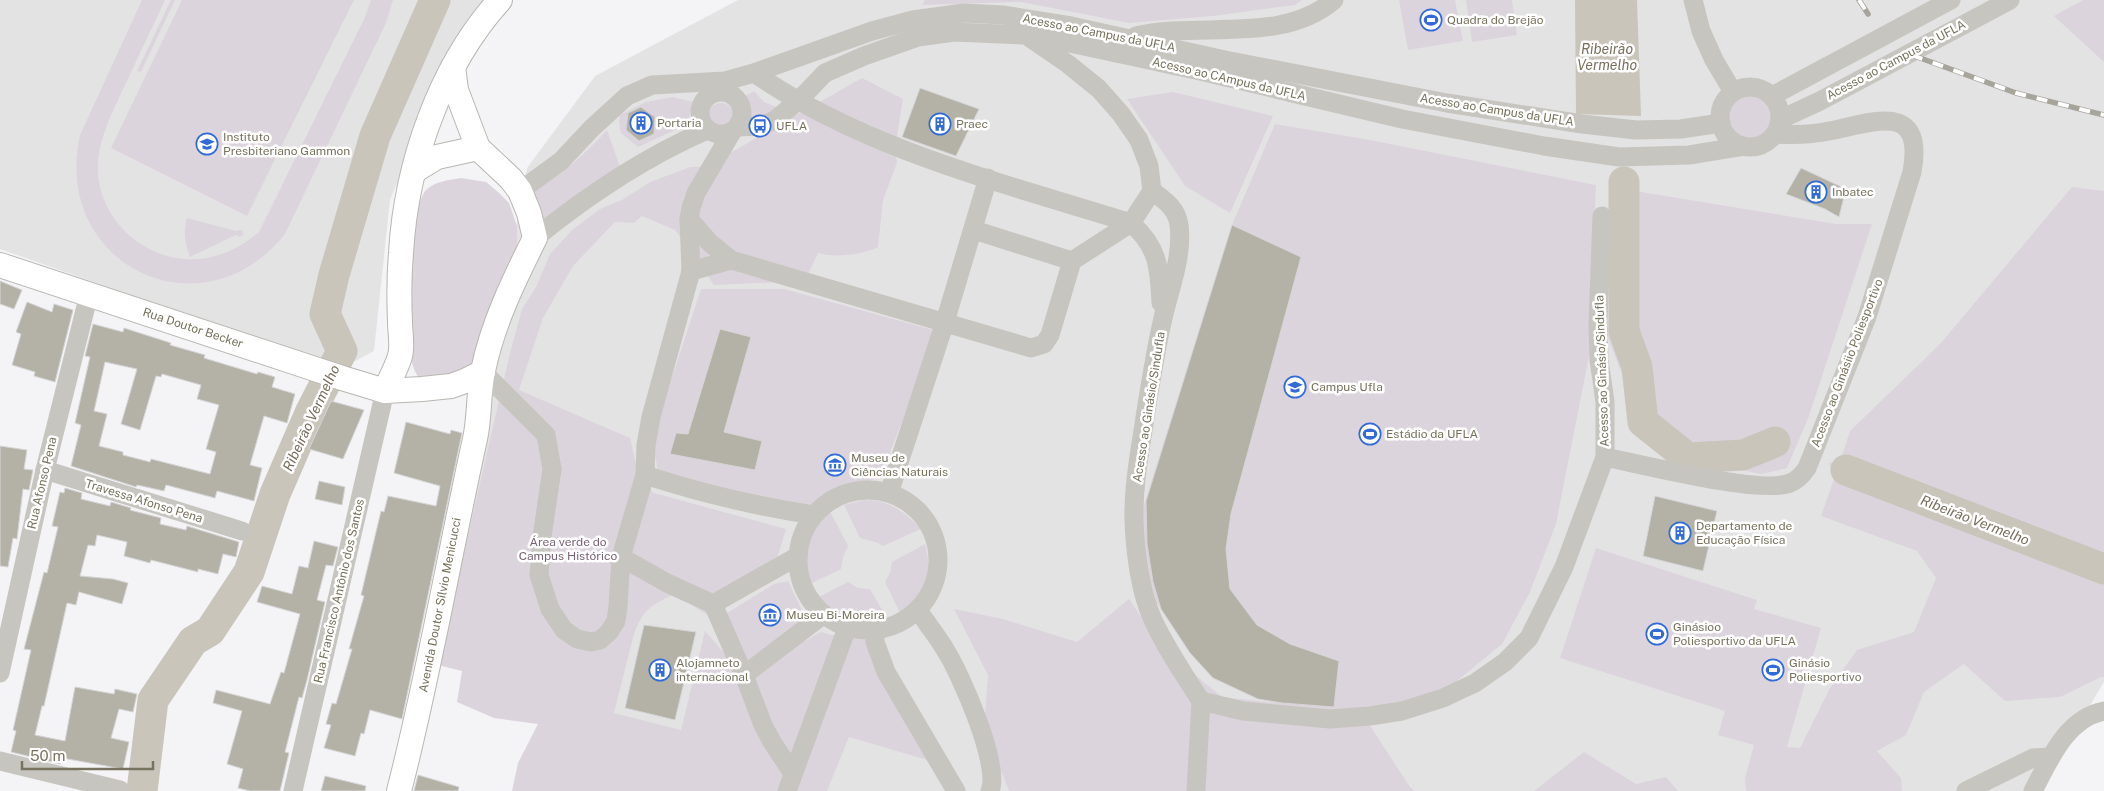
<svg xmlns="http://www.w3.org/2000/svg" width="2104" height="791" viewBox="0 0 2104 791" font-family="'Public Sans',sans-serif">
  <style>
    .built { fill: #e4e3e4 }
    .green { fill: #dcd4dc }
    .water { fill: #c9c5bb }
    .lines { fill: none; stroke-linecap: round; stroke-linejoin: round }
    .river { stroke: #c9c5bb; stroke-width: 31 }
    .building { fill: #b4b2a7; stroke: #d6d5d7; fill-rule: evenodd }
    .major-casing { stroke: #b9b7b0; stroke-width: 26 }
    .minor { stroke: #c6c5bf; stroke-width: 19 }
    .major { stroke: #fff; stroke-width: 24 }
    .rail-casing { stroke: #a7a59b; stroke-width: 5.5 }
    .rail { stroke: #fff; stroke-width: 4; stroke-dasharray: 11; stroke-linecap: butt }
    .labels { text-anchor: middle; dominant-baseline: central; stroke-width: 5; stroke-linejoin: round; paint-order: stroke }
    .poi-label { font-size: 12px; fill: #77735e; stroke: #fff; text-anchor: start }
    .street-label { font-size: 12px; fill: #77735e; stroke: #fff }
    .park-label { font-size: 12px; fill: #796575; stroke: #fff }
    .water-label { font-size: 14px; font-style: italic; fill: #78705e; stroke: #fff }
  </style>
  <rect width="100%" height="100%" fill="#f4f3f6"/>
  <g class="built">
    <path d="M0,0H490L436,88L390,200L374,351L340,369L0,249Z"/>
    <path d="M738,0H2104V682L2039,791H674L447,605L527,168L595,76Z"/>
  </g>
  <g class="green">
    <path d="M142,0H165C153,26 140,53 128,79C105,128 80,170 116,221C128,237 145,249 164,255C199,266 232,255 259,232L365,17L371,0H393L386,23L285,234C202,338 51,265 80,135Z"/>
    <path d="M171,0H175L141,72L137,71Z"/>
    <path d="M182,0H354L247,216L111,148Z"/>
    <path d="M925,0H1302L1295,5L1213,16L1129,23L1021,2L922,5Z"/>
    <path d="M1399,0H1455L1463,41L1408,50Z"/>
    <path d="M1466,0H1512L1517,35L1472,42Z"/>
    <path d="M2083,0H2104V62L2054,16Z"/>
    <path d="M862,78L903,99L895,148L897,163L883,200L878,247C862,255 835,258 818,253L805,281L714,285L675,230L642,216L634,223L615,222L573,266L543,318L519,390L630,438L640,481L654,493L786,529L774,569L719,611L727,613L774,584L788,581L808,623L752,670L711,617L674,594C651,606 644,608 634,634L614,713L681,730L705,631L744,675L821,632L845,638L869,640L941,764L849,737L827,791H512L518,763L538,724L494,718L457,702L462,671L438,665L510,353L522,309L536,287L550,254L572,230L600,209L622,200L650,182L690,167L707,166Z"/>
    <path d="M1749,90L1766,94L1777,111L1775,130L1758,142L1735,139L1724,122L1728,101Z"/>
    <path d="M754,91L764,102L779,108L748,124V110L740,99Z"/>
    <path d="M1173,92L1273,116L1230,213L1185,186L1127,99Z"/>
    <path d="M672,97L694,102L686,125L638,147L621,133L619,123L620,115L646,102Z"/>
    <circle cx="721" cy="116" r="13"/>
    <path d="M1275,124L1365,139L1596,185L1589,356L1556,524L1530,592L1502,644L1452,685L1396,707L1334,712L1299,707L1369,724L1410,787L1415,791H1009L984,728L988,675L954,609L1003,619L1077,642L1129,599L1163,649L1222,697L1277,703L1258,699L1213,678L1190,653L1147,588L1142,512L1232,225Z"/>
    <path d="M607,130L620,167L538,224L526,196C560,176 581,158 607,130Z"/>
    <path d="M461,178L486,182L498,192L509,203L517,226V250L472,370L462,382L418,377C416,373 413,368 412,363C405,335 408,210 426,190C436,181 449,180 461,178Z"/>
    <path d="M2072,187L2104,191V677H2101L2060,697L2005,701L1964,664L1924,692L1906,735L1877,751L1901,778L1902,791H1746L1745,778L1754,745L1718,735L1725,711L1560,658L1596,548L1757,600L1754,609L1821,628L1787,747L1800,748L1830,688L1857,650L1914,632L1936,578L1917,551L1821,516L1834,479L1829,463L1840,461L1850,431L1940,344Z"/>
    <path d="M1623,189L1836,224H1872L1809,416L1787,468L1762,474L1687,460L1653,445L1641,424L1607,335Z"/>
    <path d="M187,218L236,231L241,230L244,234L240,237L236,235L190,257C185,244 183,232 187,218Z"/>
    <path d="M701,289H784L937,331L881,476L800,510L659,477L652,438Z"/>
    <path d="M864,500C888,499 905,512 921,529L883,546L878,543L860,538L844,505Z"/>
    <path d="M830,511L848,546L843,557L841,569L806,586C803,568 798,541 812,526C817,520 825,516 830,511Z"/>
    <path d="M925,544C933,577 928,594 901,615L885,582L890,573L892,562Z"/>
    <path d="M848,582L858,588L870,589L889,622C855,631 838,625 815,599Z"/>
    <path d="M1584,752L1636,784L1666,777L1678,791H1534Z"/>
  </g>
  <path class="water" d="M1575,0H1637L1641,116L1576,114Z"/>
  <g class="lines">
    <g class="river">
      <path d="M1624,182V331L1637,367L1643,422L1688,458L1743,455L1775,442"/>
      <path d="M1846,470L2104,569"/>
      <path d="M142,791L153,700L193,641L210,631L249,572L275,494L311,411L342,351L325,314L334,275L375,136L435,0"/>
    </g>
  </g>
  <g class="building">
    <path d="M920,88L979,109L956,156L902,137Z"/>
    <path d="M641,107L655,117L654,134L639,141L626,130L628,113Z"/>
    <path d="M1801,168L1846,189L1839,217L1825,209L1786,194Z"/>
    <path d="M1232,225L1301,257L1231,514L1226,549L1230,589L1257,625L1290,644L1339,661L1334,707L1282,703L1258,699L1213,678L1190,653L1161,609L1153,582L1147,544L1146,501Z"/>
    <path d="M0,281L22,290L14,309L0,304Z"/>
    <path d="M27,302L52,312L54,304L73,310L55,382L34,376L35,372L12,365L21,334L16,332Z"/>
    <path d="M93,324L123,332L124,328L171,343L170,345L205,355L204,358L257,374L258,372L275,377L272,387L295,394L287,423L264,416L250,465L262,468L254,501L217,491L215,498L166,485L164,491L137,485L136,487L71,466L81,425L75,423L90,357L85,356ZM105,362L137,369L121,424L140,430L156,376L161,377L162,374L201,385L197,399L219,405L206,449L216,452L210,474L151,459L150,462L123,455V452L99,446L107,414L94,411Z"/>
    <path d="M720,329L751,337L724,432L762,441L755,470L670,454L676,433L688,434Z"/>
    <path d="M331,401L364,410L343,459L309,449Z"/>
    <path d="M406,422L450,434L451,430L462,433L402,719L370,710L364,734L361,733L355,756L324,748L331,725L326,724L332,703L336,704L352,649H349L364,596L361,595L381,511L384,512L388,496L436,506L440,486L394,473Z"/>
    <path d="M0,446L27,450L24,469L33,470L29,490L23,489L17,539L13,538L8,567L0,566Z"/>
    <path d="M319,481L345,487L342,505L315,499Z"/>
    <path d="M65,488L82,493L81,499L110,506L111,502L131,508L130,510L161,518L160,524L186,530L187,526L239,542L236,557L223,554L218,574L198,569V572L151,560L150,563L124,556L127,542L97,535L95,546L88,545L80,576L113,579L128,583L122,604L79,592L76,605L67,603L44,706H42L35,735L65,741L75,687L114,694L115,689L137,694L133,712L119,709L111,738L129,742L123,769L62,758L60,764L11,752L16,731L13,730L31,650L24,649L44,572L47,573L58,527L52,526L60,492L64,493Z"/>
    <path d="M1655,496L1717,511L1703,571L1643,556Z"/>
    <path d="M314,541L338,547L333,566L326,565L317,600L325,602L307,680L302,698L299,697L285,752L289,753L280,791H250L238,788L243,769L227,764L242,711L213,703L216,690L270,704L281,672L284,673L300,614L257,602L262,586L292,594L299,566L308,568Z"/>
    <path d="M644,625L696,632L675,720L625,708Z"/>
    <path d="M418,775L459,787L458,791H414Z"/>
    <path d="M325,776L366,786L365,791H321Z"/>
  </g>
  <g class="lines">
    <g class="major-casing">
      <g id="major">
        <path d="M414,171L437,157L478,148"/>
        <path d="M0,265L342,378L385,391L422,389L451,386L465,381L483,372"/>
        <path d="M385,391C390,379 397,367 400,356C403,346 400,332 400,322C399,299 399,276 401,253C406,165 440,66 500,0"/>
        <path d="M399,791C429,675 449,556 475,439C480,417 478,394 483,371C492,325 514,280 535,238L529,213L520,191L511,179L478,148L456,90L453,67"/>
      </g>
    </g>
    <g class="minor">
      <path d="M1693,0L1701,31L1714,60L1733,92"/>
      <path d="M1136,36C1199,21 1282,45 1334,0"/>
      <path d="M754,73C866,150 1003,183 1131,223C1159,248 1159,267 1161,303"/>
      <circle cx="1750" cy="117" r="30"/>
      <circle cx="721" cy="113" r="21"/>
      <path d="M1772,96L1951,0"/>
      <path d="M1781,119L1820,101L2010,0"/>
      <path d="M738,127L760,126L775,120L799,100L825,73L864,56L918,37L954,32L1024,35L1065,42L1200,71L1402,119L1544,146L1619,157L1689,155L1744,146"/>
      <path d="M520,191L561,161L592,128L627,96L652,85L725,81L754,73L872,31L913,20L964,13L1003,15L1071,26L1225,60L1447,103L1582,124L1636,130L1681,129L1721,123"/>
      <path d="M1152,191C1164,200 1177,208 1179,225C1183,256 1170,288 1163,318C1156,348 1151,380 1146,411C1141,446 1133,484 1134,520C1135,551 1140,592 1153,620C1166,648 1184,675 1201,701L1243,711L1330,719L1370,716L1402,711L1443,698L1475,683L1505,662L1529,638L1564,567L1605,457V402L1599,360L1598,324L1602,216"/>
      <path d="M689,219L710,243L731,260L1031,348L1044,344L1050,335L1072,261L1131,223L1152,191L1149,166L1139,140L1121,114L1099,89L1068,64L1030,38"/>
      <path d="M974,230L1072,261"/>
      <path d="M535,238C588,195 645,157 707,130"/>
      <path d="M691,271L731,260"/>
      <path d="M483,372L546,435L552,469L542,537L539,575L550,609L564,630L577,639L591,642L600,640L609,632L616,621L618,606L621,557L645,475L646,445L651,417L691,271L689,219L691,208L696,193L732,132"/>
      <path d="M1605,457C1640,464 1763,495 1790,483C1798,480 1803,474 1807,468L1867,317L1912,172C1925,101 1874,122 1829,131C1811,135 1794,135 1775,134"/>
      <path d="M45,470L242,531"/>
      <path d="M645,475C700,493 756,506 813,515"/>
      <circle cx="868" cy="560" r="70"/>
      <path d="M889,493L945,322L988,178"/>
      <path d="M621,557L667,583L713,604L798,556"/>
      <path d="M713,604L744,675L763,725L772,742L792,772"/>
      <path d="M918,610C927,624 938,637 946,651C961,675 1001,766 990,791"/>
      <path d="M875,631V642L886,672L956,791"/>
      <path d="M0,673L45,470L89,294"/>
      <path d="M744,675L823,615"/>
      <path d="M0,761L120,790"/>
      <path d="M293,791L385,391"/>
      <path d="M787,791L847,628"/>
      <path d="M1196,791L1201,701"/>
      <path d="M1966,791L2033,758L2051,757"/>
      <path d="M2033,791C2049,761 2066,718 2104,711"/>
    </g>
    <use href="#major" class="major"/>
    <g class="rail-casing">
      <g id="rail">
        <path d="M1859,0L1868,14"/>
        <path d="M1912,55L2016,93L2104,115"/>
      </g>
    </g>
    <use href="#rail" class="rail"/>
  </g>
  <defs>
    <g id="stadium-ring" transform="scale(1.125)"><circle r="9.5" fill="#fff" stroke="#326bd7" stroke-width="1.5"/><path d="M0-5a6.5 5 0 1 0 0 10a6.5 5 0 1 0 0-10ZM-3.5-1.8h7v3.6h-7Z" fill="#326bd7"/></g>
    <g id="building-ring" transform="scale(1.125)"><circle r="9.5" fill="#fff" stroke="#326bd7" stroke-width="1.5"/><path d="M-4-6H4V6H1V3H-1V6H-4ZM-2.5-4.3h1.7v1.8h-1.7ZM.8-4.3h1.7v1.8H.8ZM-2.5-1h1.7V.8h-1.7ZM.8-1h1.7V.8H.8Z" fill="#326bd7"/></g>
    <g id="bus-ring" transform="scale(1.125)"><circle r="9.5" fill="#fff" stroke="#326bd7" stroke-width="1.5"/><path d="M-5-6H5V4H4V6H2V4H-2V6H-4V4H-5ZM-3.5-4V0h7V-4ZM-3.5 1.2v1.5H-2V1.2ZM2 1.2v1.5H3.5V1.2Z" fill="#326bd7"/></g>
    <g id="school-ring" transform="scale(1.125)"><circle r="9.5" fill="#fff" stroke="#326bd7" stroke-width="1.5"/><path d="M0-5L7-2L0 1L-7-2ZM-4 1L0 2.5L4 1V4Q0 6-4 4Z" fill="#326bd7"/></g>
    <g id="university-ring" transform="scale(1.125)"><circle r="9.5" fill="#fff" stroke="#326bd7" stroke-width="1.5"/><path d="M0-5L7-2L0 1L-7-2ZM-4 1L0 2.5L4 1V4Q0 6-4 4Z" fill="#326bd7"/></g>
    <g id="museum-ring" transform="scale(1.125)"><circle r="9.5" fill="#fff" stroke="#326bd7" stroke-width="1.5"/><path d="M0-6L6-3V-2H-6V-3ZM-5-1h2V3h-2ZM-1-1h2V3h-2ZM3-1h2V3H3ZM-6 4H6V6H-6Z" fill="#326bd7"/></g>
  </defs>
  <g fill-rule="evenodd">
    <use href="#stadium-ring" x="1431" y="20"/>
    <use href="#building-ring" x="641" y="123"/>
    <use href="#building-ring" x="940" y="124"/>
    <use href="#bus-ring" x="760" y="126"/>
    <use href="#school-ring" x="207" y="144"/>
    <use href="#building-ring" x="1816" y="192"/>
    <use href="#university-ring" x="1295" y="387"/>
    <use href="#stadium-ring" x="1370" y="434"/>
    <use href="#museum-ring" x="835" y="465"/>
    <use href="#building-ring" x="1680" y="533"/>
    <use href="#museum-ring" x="770" y="615"/>
    <use href="#stadium-ring" x="1657" y="634"/>
    <use href="#building-ring" x="660" y="670"/>
    <use href="#stadium-ring" x="1773" y="670"/>
  </g>
  <g class="labels">
    <g class="poi-label">
      <text x="1447" y="20">Quadra do Brejão</text>
      <text x="657" y="123">Portaria</text>
      <text x="956" y="124">Praec</text>
      <text x="776" y="126">UFLA</text>
      <text x="223" y="137">Instituto<tspan x="223" dy="14">Presbiteriano Gammon</tspan></text>
      <text x="1832" y="192">Inbatec</text>
      <text x="1311" y="387">Campus Ufla</text>
      <text x="1386" y="434">Estádio da UFLA</text>
      <text x="851" y="458">Museu de<tspan x="851" dy="14">Ciências Naturais</tspan></text>
      <text x="1696" y="526">Departamento de<tspan x="1696" dy="14">Educação Física</tspan></text>
      <text x="786" y="615">Museu Bi-Moreira</text>
      <text x="1673" y="627">Ginásioo<tspan x="1673" dy="14">Poliesportivo da UFLA</tspan></text>
      <text x="676" y="663">Alojamneto<tspan x="676" dy="14">internacional</tspan></text>
      <text x="1789" y="663">Ginásio<tspan x="1789" dy="14">Poliesportivo</tspan></text>
    </g>
    <g class="street-label">
      <text transform="translate(1099 33) rotate(11)">Acesso ao Campus da UFLA</text>
      <text transform="translate(1896 60) rotate(-28)">Acesso ao Campus da UFLA</text>
      <text transform="translate(1229 79) rotate(13)">Acesso ao CAmpus da UFLA</text>
      <text transform="translate(1497 110) rotate(9)">Acesso ao Campus da UFLA</text>
      <text transform="translate(193 328) rotate(18)">Rua Doutor Becker</text>
      <text transform="translate(1847 363) rotate(-69)">Acesso ao Ginásiio Poliesportivo</text>
      <text transform="translate(1602 371) rotate(-92)">Acesso ao Ginásio/Sindufla</text>
      <text transform="translate(1149 407) rotate(-81)">Acesso ao Ginásio/Sindufla</text>
      <text transform="translate(42 483) rotate(-77)">Rua Afonso Pena</text>
      <text transform="translate(144 501) rotate(17)">Travessa Afonso Pena</text>
      <text transform="translate(339 591) rotate(-77)">Rua Francisco Antônio dos Santos</text>
      <text transform="translate(440 605) rotate(-79)">Avenida Doutor Sílvio Menicucci</text>
    </g>
    <g class="park-label">
      <text x="568" y="542">Área verde do<tspan x="568" dy="14">Campus Histórico</tspan></text>
    </g>
    <g class="water-label">
      <text x="1607" y="49">Ribeirão<tspan x="1607" dy="16">Vermelho</tspan></text>
      <text transform="translate(311 418) rotate(-65)">Ribeirão Vermelho</text>
      <text transform="translate(1975 520) rotate(21)">Ribeirão Vermelho</text>
    </g>
  </g>
  <path d="M22 761v8h131v-8" fill="none" stroke="#77735e" stroke-width="2.5"/>
  <text x="30" y="761" font-size="15" fill="#77735e" stroke="#ffffff" stroke-width="4" paint-order="stroke">50 m</text>
</svg>
